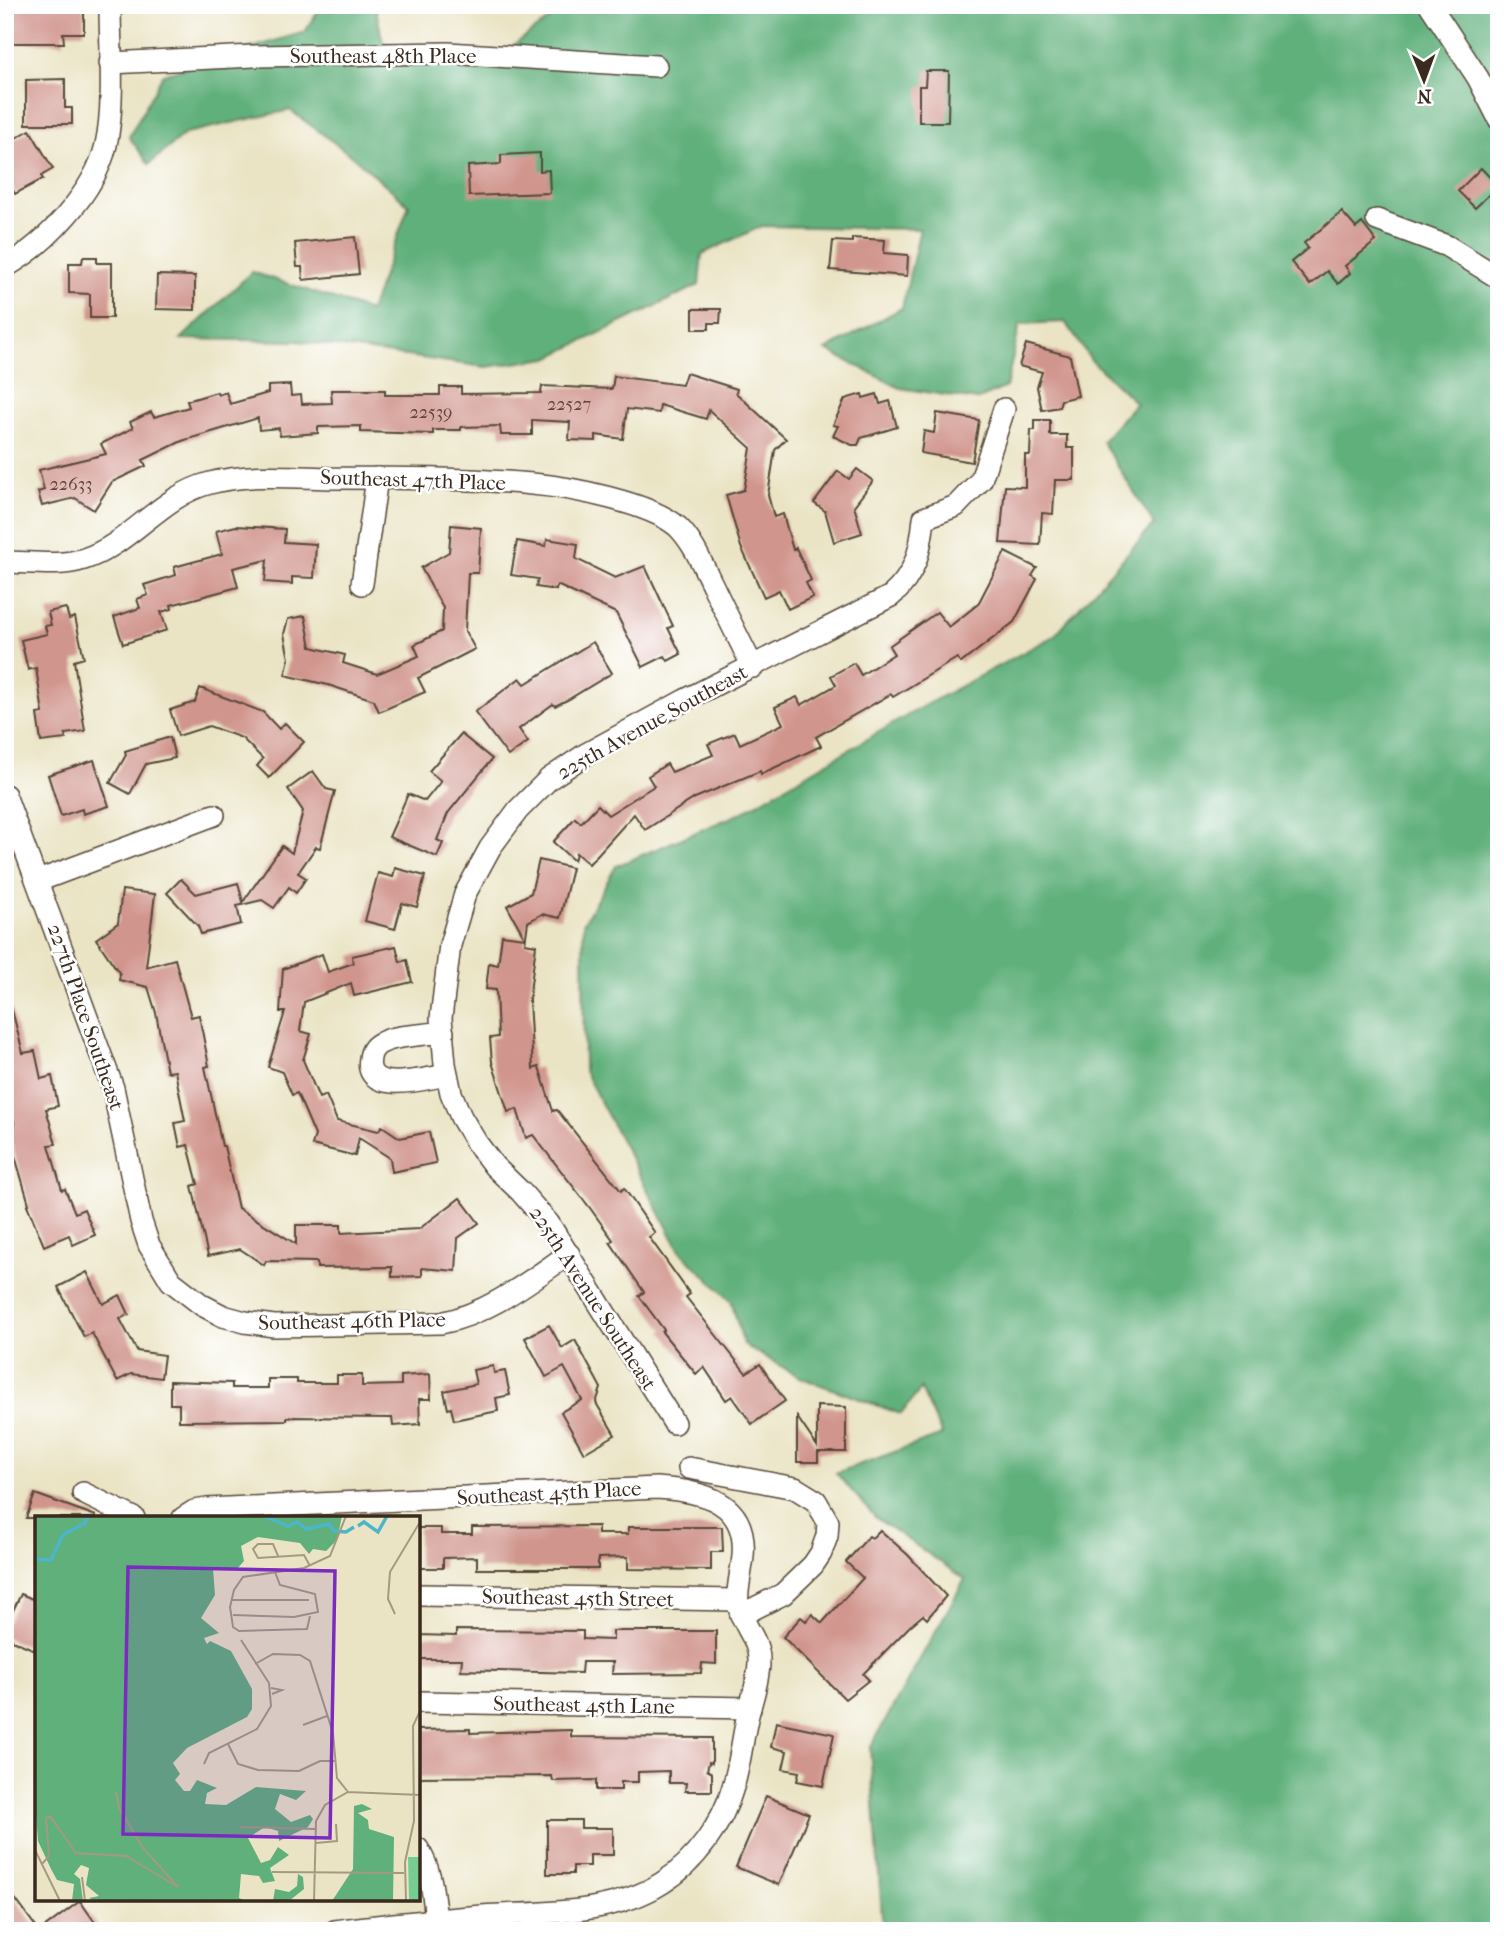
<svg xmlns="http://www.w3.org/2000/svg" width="1504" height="1936" viewBox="0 0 1504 1936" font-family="'IM FELL French Canon',serif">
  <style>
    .forest { fill: #60b07c; stroke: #4e6d4d; stroke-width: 2 }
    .building { fill: #d0958d }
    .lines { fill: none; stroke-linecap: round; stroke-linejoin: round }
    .minor-casing { stroke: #554637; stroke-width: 24 }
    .minor { stroke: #fff; stroke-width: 21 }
    .labels { text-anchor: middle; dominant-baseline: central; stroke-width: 5; stroke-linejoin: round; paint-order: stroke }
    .number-label { font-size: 18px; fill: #60453a }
    .street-label { font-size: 21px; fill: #3b2a1e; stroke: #fff }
    .inset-river { fill: none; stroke: #4cb6c9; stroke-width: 3.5 }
    .inset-road { fill: none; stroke: #a49a82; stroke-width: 2 }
    .view { fill: #7b2cbf; fill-opacity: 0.15; stroke: #7b2cbf; stroke-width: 3.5 }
    .inset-edge { fill: none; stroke: #3b2a1e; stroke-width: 3.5 }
  </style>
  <rect width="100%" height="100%" fill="#fff"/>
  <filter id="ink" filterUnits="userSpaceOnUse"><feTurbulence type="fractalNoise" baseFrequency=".0143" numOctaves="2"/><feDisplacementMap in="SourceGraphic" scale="14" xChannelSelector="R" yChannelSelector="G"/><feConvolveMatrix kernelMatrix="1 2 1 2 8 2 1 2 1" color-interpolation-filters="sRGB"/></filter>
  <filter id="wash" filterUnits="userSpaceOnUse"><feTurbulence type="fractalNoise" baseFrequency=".00686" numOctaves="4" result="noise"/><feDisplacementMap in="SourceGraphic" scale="28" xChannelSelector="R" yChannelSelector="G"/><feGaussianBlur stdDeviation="1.57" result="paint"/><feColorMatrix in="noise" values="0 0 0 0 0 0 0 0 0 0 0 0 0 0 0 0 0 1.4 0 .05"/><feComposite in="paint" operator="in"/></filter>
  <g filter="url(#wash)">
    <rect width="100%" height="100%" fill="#eae4c5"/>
    <path class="forest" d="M322,5H375L383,43L478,71L569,5H1499V1931H883L870,1748L965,1579L876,1518L836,1473L942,1435L921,1389L901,1414L802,1378L744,1345L731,1301L680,1251L584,1071L583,924L616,866L739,814L920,708L1054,636L1154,524L1102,441L1136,403L1091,360L1065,322L1020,324L1006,387L977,400L900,388L826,350L902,308L920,229L762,226L702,254L699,285L548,358L486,367L298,341L181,339L252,272L370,311L409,205L351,155L290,110L186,133L149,164L129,137L163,74L305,32Z"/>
    <g id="blocks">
      <g class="building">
        <path d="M5,5H84V33H63L64,43H5Z"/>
        <path d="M926,71H949L948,122H919V86H925Z"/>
        <path d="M65,79V108H72V124H26V80Z"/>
        <path d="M30,130L53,169L41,176L43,179L15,194L5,177V144Z"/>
        <path d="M540,153V171L549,170L550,193L469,196L468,166L501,164V155Z"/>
        <path d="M1481,168L1498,186L1475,208L1458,191Z"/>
        <path d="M1342,212L1356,228L1362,223L1376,241L1345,266L1350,273L1338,284L1327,271L1310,285L1291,262L1308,248L1304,243Z"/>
        <path d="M355,237L359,274L303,280L302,267H297L295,243Z"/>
        <path d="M852,238L885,240L884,253L908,255L907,276L830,270L833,241L852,242Z"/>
        <path d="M83,257H97V263H112V318H90V294L69,293V263H82Z"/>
        <path d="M157,275L195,276V310L156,309Z"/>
        <path d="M693,309H721L720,323H709V329H693Z"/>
        <path d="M1026,344L1070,356L1078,396L1061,400L1059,407L1042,410L1037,387L1042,372L1019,366Z"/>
        <path d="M686,373L737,389L736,393L786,439L775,450L768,495L774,517L783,514L793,550L796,548L811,580L806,583L813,597L788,609L779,590L764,597L741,547L726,495L744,490L751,448L709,410L706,419L660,405L659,413L627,409L623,439L596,435V441L569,440L570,422L532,420V435H501L500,426L461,427V430H433V434L361,432V426L318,427V433L280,436L279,428L259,430L258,418L182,441L143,460L146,466L112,482L94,510L75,498L42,506L38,492L44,490L39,470L106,454L101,444L133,428L130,422L151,412L154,417L189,407L187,401L217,392L218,395L226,392L230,404L268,393V386L290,385L291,396L301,395L302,404L332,403L331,390H385V395H440V387H461V394L541,393L542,386L612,389L614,376L682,385Z"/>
        <path d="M862,394L863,398L877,394L880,404L890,401L897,427L861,438L858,445H852L833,436L838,426L833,425L845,399Z"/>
        <path d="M937,413L979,420L972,462L921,453L924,431L934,433Z"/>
        <path d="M1035,420H1050V435H1067V448H1074V480H1055L1053,514L1042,513L1040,545L1000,543L1005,486L1025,487V455H1030L1031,430H1035Z"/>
        <path d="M857,469L873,481L854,506L862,533L834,542L825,511L814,503L838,471L849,479Z"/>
        <path d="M451,525L481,528L478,573H468L465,631L475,649L418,678L425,692L379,712L374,700L328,685L285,675L289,659L284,634L288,619L305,616L311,647L345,655L343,663L377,674L419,656L414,645L442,631L443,608L421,568L449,552Z"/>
        <path d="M236,526L285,529L284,542L316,544L314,578L292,577V584L265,582L267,560L233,568L238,587L171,605L172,609L161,612L167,630L123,644L114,617L140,608L137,599L148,595L144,585L176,575L174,567L222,554L216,531Z"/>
        <path d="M547,539L578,544L576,559L615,578L645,566L673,626L668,628L681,654L668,661L665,656L643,667L616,613L557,585L556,590L536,587L538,579L511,575L517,541L546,546Z"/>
        <path d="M1005,552L1037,568L1032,576L1037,579L1014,622L961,663L957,658L893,697L891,694L816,737L821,746L761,774L760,771L695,798L645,830L634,814L589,864L576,853L574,861L553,842L575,818L581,823L598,805L608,815L654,786L648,776L667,764L672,772L713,755L708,744L735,733L740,744L783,724L775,707L797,697L801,705L836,685L831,676L854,663L861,675L894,654L889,646L937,612L949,627L978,604Z"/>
        <path d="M66,608L69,619L75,617L84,658L74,661L85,731L65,734L66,739L41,742L37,714L43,713L36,668L28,670L21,640L47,634L45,626L51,625L48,612Z"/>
        <path d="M593,642L612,673L569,699L555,706L553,704L519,729L528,742L508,756L475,712L520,678L525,684Z"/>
        <path d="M200,688L263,712L279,729L285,723L304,742L269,778L257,766L263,759L242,738L209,726L178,736L170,710L195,702Z"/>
        <path d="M461,734L492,759L448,813L437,840L443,843L437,857L389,837L408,794L425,801L441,781L429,771Z"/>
        <path d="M170,737L175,758L146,764L130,794L110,783L126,755L125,751Z"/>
        <path d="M94,760L109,806L83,814L82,809L61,816L48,775Z"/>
        <path d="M313,771L326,789L335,791L320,848L316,847L298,873L306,878L296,893L289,887L274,908L262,900L237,906L241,924L201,934L198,926L167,893L181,879L196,894L238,883L243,902L282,846L292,853L303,811L288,789Z"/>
        <path d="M539,860L572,868L560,918L542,914L528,922L525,943L536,945L529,1000L533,1069L539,1067L553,1111L557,1110L621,1191L624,1188L655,1233L649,1237L690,1294L686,1297L746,1373L760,1364L785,1401L752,1424L732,1396L726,1400L704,1367L696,1374L662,1332L664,1330L639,1296L644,1292L610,1242L613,1240L590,1208L533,1135L526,1138L517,1109L508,1112L492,1062L490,1038L498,1037L496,990L486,989L489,963L498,965L502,935L525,938L507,906L531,893Z"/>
        <path d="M395,868L425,876L417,907L402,903L395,929L365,921L378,873L393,877Z"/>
        <path d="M122,890L155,894L146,967L175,959L191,1017L199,1015L209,1066L205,1067L222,1146H224L238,1208L296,1244V1225H341V1233L419,1229L460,1198L479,1223L458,1238L456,1271L422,1268V1276L392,1277V1267L317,1268V1262L266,1261L264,1265L240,1249L208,1256L192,1186L198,1184L188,1145L180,1147L175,1123L185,1121L175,1071L167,1072L156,1013L148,987L119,980L120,974L96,939L118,923Z"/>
        <path d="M396,946L400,962L407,960L412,982L354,996L351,983L304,1002L300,1031L311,1034L303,1060L319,1098L326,1095L337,1121L378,1131L382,1126L400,1138L429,1132L436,1163L392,1172L390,1158L359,1138L355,1156L312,1145L315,1135L297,1093L292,1095L282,1072L268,1067L285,1012H280L283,969L322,954L328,972L353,963L352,956Z"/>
        <path d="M11,1006L23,1053L35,1051L41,1079L52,1076L58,1106L46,1109L56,1144L49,1145L62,1190L65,1189L75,1213L84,1209L95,1235L73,1245L69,1235L44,1246L27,1205L29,1204L7,1129L15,1127L5,1079V1007Z"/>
        <path d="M87,1272L103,1304L120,1295L129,1314L120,1319L137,1351L164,1355L161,1378L131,1374L117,1381L92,1333L84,1337L58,1287Z"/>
        <path d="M549,1325L562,1348L575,1340L601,1388L596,1403L615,1435L584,1453L561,1412L582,1400L564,1367L546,1377L525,1338Z"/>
        <path d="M493,1366L494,1373L505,1371L510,1395L496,1398L498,1411L454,1420L451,1408L448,1409L444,1391L476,1384L473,1370Z"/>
        <path d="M430,1374L431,1399H419L420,1424L393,1426L392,1418L287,1417V1420L179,1421V1404H170V1381L232,1383V1388H268V1379H297V1383H337V1375H362V1386L401,1385V1376Z"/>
        <path d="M817,1406L846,1407V1452H818V1462H797V1417L817,1446Z"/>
        <path d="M35,1494L96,1516V1518H26Z"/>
        <path d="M598,1526V1534H628V1527H722L723,1552H711V1570L628,1569V1557L598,1558V1569H477V1557L443,1558V1568H418V1528H441V1534H472V1527Z"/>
        <path d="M880,1530L908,1555L946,1596L927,1619L923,1615L910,1626L863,1674L869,1680L845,1699L783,1637L801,1617L806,1621L812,1614L822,1623L863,1578L846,1562L869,1536L872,1538Z"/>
        <path d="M21,1594L37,1601V1651L5,1637V1627Z"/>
        <path d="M456,1630L583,1631V1639L613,1640V1631H716V1664L702,1663L701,1673L612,1674L613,1662H582L581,1673L461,1670L462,1659H418V1635L456,1636Z"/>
        <path d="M776,1722L834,1734L823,1786L797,1781L799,1772L783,1769L787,1751L771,1747Z"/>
        <path d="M470,1729V1733L571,1730V1737L712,1738V1763L709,1762L707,1770L712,1773V1791H685L686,1783H669V1771L638,1772V1782H621V1790H596V1780L553,1781L552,1776L418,1777V1730Z"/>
        <path d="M766,1796L809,1814L779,1885L736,1867Z"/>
        <path d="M547,1820H581V1828H613V1855H590V1866H573V1874H547Z"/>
        <path d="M5,1885L39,1931H5Z"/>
        <path d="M80,1901L101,1931H40Z"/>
      </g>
    </g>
  </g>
  <g filter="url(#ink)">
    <use href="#blocks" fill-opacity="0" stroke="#554637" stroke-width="2"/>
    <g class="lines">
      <g class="minor-casing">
        <g id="minor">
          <path d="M1430,5L1478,78L1499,119"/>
          <path d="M110,63L254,56L448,53L656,66"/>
          <path d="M1377,220L1447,246L1499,278"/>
          <path d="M5,267C46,244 95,192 106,145C115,104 110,48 110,5"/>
          <path d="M5,562C31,562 59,567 84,559C132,543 160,496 210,483C249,473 291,477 331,478C398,478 466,478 532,484C569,487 651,503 678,527C694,543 703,566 713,586C726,613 739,640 753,667"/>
          <path d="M362,584L377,478"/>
          <path d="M5,795L113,1088L141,1221L149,1245L171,1281L202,1305L223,1316L245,1322L274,1326L441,1323C490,1313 528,1282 569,1254"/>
          <path d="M38,881L214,815"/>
          <path d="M443,1032C426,1035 397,1035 383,1042C375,1045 371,1051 370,1058C363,1097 428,1078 447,1075"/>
          <path d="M674,1423L549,1224L521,1192L494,1166L476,1142L461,1117L451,1093L445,1064L441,1018L450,945L465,894L490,848L518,810L549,779L586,754L685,700L891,596C916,575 921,548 924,518L956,506L981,480L1004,409"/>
          <path d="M689,1468L795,1488L816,1501L828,1522L827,1536L821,1553L813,1565L783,1594L741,1615"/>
          <path d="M83,1493L134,1518"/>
          <path d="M183,1518L194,1511L207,1509L657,1488C701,1491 748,1500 743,1556C742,1569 736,1592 738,1603C741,1625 760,1639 759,1662C759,1681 751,1701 747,1719C742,1741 740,1765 733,1787C723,1823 695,1863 662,1883C610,1916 542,1912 482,1916C433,1920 384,1924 335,1931"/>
          <path d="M418,1595L737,1600"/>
          <path d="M418,1702L750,1708"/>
          <path d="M418,1849C432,1871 433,1895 436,1919"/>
        </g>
      </g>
      <use href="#minor" class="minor"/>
    </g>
  </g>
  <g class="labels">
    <g class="number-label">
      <text x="569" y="404">22527</text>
      <text x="431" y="412">22539</text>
      <text x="71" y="484">22633</text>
    </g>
    <g class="street-label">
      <text x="383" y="56">Southeast 48th Place</text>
      <text transform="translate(413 480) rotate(2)">Southeast 47th Place</text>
      <text transform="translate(652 722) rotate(-29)">225th Avenue Southeast</text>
      <text transform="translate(86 1017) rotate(71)">227th Place Southeast</text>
      <text transform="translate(593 1298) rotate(57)">225th Avenue Southeast</text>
      <text transform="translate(352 1321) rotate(-1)">Southeast 46th Place</text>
      <text transform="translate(549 1493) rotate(-3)">Southeast 45th Place</text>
      <text transform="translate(578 1598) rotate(1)">Southeast 45th Street</text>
      <text transform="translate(584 1705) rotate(1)">Southeast 45th Lane</text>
    </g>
  </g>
  <g transform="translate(35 1516)">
    <rect width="385" height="385" fill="#eae4c5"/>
    <path d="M373,341H385V385H374Z" fill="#76cd92"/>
    <path d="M0,0H307L302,24L291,35L278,33L274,38L265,27L223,21L206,30L209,45L202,53H178L180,79L166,102L184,117L169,122L172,128L175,125L196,135L217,173V193L212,201L152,232L138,247L145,258L140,264L149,275H155L162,264L182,272L172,277L170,288L191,289L221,271L271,275L261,284L245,278L240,293L256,306L275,299L278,303L273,311L244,325L243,315L230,311L213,322L226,347L235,344L243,331L254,339L235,352L240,365L228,367L224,360L206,358L204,382L211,385H59L54,382L64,380L51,369L54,352L46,349L39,358L45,363L48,385H37L39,368L22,364L16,353L3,325L0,283ZM327,288L337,293L323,297L333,304L334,313L359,321L358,385H297L318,353L319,290ZM263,358L268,361L269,373L254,385H238L240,373L254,376L262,370Z" fill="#60b07c"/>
    <path class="inset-river" d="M228,0L253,10L262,6L271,13L294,8L299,15L311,16L319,11M323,10L329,6L343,16L352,0M0,43L16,44L28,19L50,7L53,0"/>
    <path class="inset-road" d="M243,40L238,28H223L218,33L223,42L269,39L275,50M196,84H274M360,98L353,83L355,56L385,6M198,99L259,101L283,96L280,78L245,69L240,56M275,100L272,113L204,115L198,111L195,91L199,74L208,61L269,52L295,40L311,0M220,148L238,138L265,139L275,145L298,217L302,262L313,276M236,172L247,174L237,178M268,209L292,200M193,228L203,248L223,254L264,255L285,245H301M169,248L174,237L222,213L236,190L234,167L206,124M205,311L280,313M281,327L302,325L301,308M0,334L25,385M7,348L14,340L11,303L15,300L41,337L91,340L143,371L108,332L84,292L81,276M237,356L369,357M47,361L50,385M279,385L281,305L290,289L313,276L385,279M371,385L370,346L379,305L378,210L385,195"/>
    <path class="view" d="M93,51L300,55L295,322L88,318Z"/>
    <rect width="385" height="385" class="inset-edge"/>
  </g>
  <rect width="1504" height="1936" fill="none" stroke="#fff" stroke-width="28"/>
  <g transform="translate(1424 80) rotate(179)" stroke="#ffffff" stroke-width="5" paint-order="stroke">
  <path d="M0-5L12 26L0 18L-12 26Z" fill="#3b2a1e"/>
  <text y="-10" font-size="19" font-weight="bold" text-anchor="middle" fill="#3b2a1e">N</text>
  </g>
</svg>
